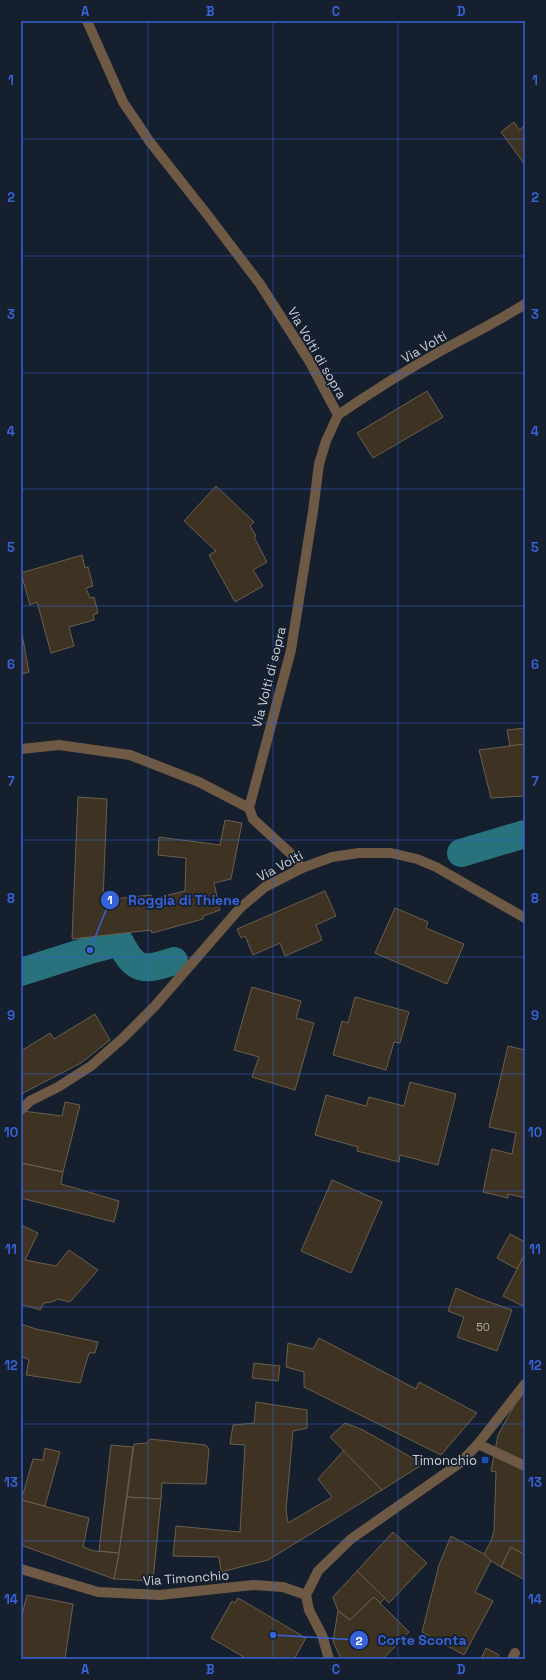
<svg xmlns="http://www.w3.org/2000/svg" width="546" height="1680" viewBox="0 0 546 1680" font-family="'Space Grotesk',sans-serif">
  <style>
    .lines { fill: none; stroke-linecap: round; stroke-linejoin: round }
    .canal { stroke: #28727d; stroke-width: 28 }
    .building { fill: #3e3322; stroke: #6b5f4d }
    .service { stroke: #6e5945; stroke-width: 10 }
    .minor { stroke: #6e5945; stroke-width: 10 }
    .tertiary { stroke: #6e5945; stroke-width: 10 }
    .grid { fill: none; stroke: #3762d9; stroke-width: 1; stroke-opacity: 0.55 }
    .transit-dot { fill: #1a4fb4; stroke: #151f2d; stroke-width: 1.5 }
    .labels { text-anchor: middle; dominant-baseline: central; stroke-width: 3.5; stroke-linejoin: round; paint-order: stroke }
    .number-label { font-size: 11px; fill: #a9acaf }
    .street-label { font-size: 13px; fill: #cdd4de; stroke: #151f2d }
    .poi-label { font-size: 13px; fill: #cdd4de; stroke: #151f2d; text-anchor: end }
    .leader { fill: none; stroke: #3762d9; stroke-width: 1.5 }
    .callout-dot { fill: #3762d9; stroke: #151f2d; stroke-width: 1.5 }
    .mark-label { font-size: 12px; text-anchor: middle; font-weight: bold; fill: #fff }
    .callout-label { font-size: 14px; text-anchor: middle; font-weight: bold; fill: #3762d9; stroke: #151f2d; stroke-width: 3.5; stroke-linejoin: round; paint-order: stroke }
    .neatline { fill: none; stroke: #3762d9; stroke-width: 1.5 }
    .grid-label { font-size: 13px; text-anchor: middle; font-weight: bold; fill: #3762d9 }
  </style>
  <rect width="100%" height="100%" fill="#151f2d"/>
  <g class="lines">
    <g class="canal">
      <path d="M461,853L525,834"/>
      <path d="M21,972L90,950L120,942C135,972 144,971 174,961"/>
    </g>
  </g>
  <g class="building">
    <path d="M514,122L519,130L525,126V165L501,132Z"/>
    <path d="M427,391L443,417L373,458L357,433Z"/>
    <path d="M216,486L254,522L250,526L256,536L254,537L267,562L253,570L263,586L235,602L209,555L216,551L184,521Z"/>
    <path d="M82,555L85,568L88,567L93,586L86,588L90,598L94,597L98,613L93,615L94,620L69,627L74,646L51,653L37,602L30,605L21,573Z"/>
    <path d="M21,629L29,672L21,674Z"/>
    <path d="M525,728V744L510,746L507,730Z"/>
    <path d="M525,744V796L491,798L479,750Z"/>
    <path d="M78,797L107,799L103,900L151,895L152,899L185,891L186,858L158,855L159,837L220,845L225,820L242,823L231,879L214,883L220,910L203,916V919L152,933L151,930L72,939Z"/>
    <path d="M325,891L336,916L316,925L322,940L285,956L280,943L253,955L245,936L241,938L237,929Z"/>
    <path d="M395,908L428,922L426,928L464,944L447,984L375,953Z"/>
    <path d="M252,987L301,1001L296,1018L314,1023L295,1090L252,1077L259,1057L234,1050Z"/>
    <path d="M355,997L409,1012L400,1043L394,1042L386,1070L333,1055L342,1021L348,1023Z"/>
    <path d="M95,1014L110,1040L81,1063L23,1093L21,1097V1051L50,1033L54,1039Z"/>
    <path d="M508,1046L525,1050V1198L508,1194V1198L483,1192L492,1149L512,1154L516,1133L489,1127Z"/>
    <path d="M410,1082L456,1094L438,1165L400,1155L399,1162L357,1151L358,1147L315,1135L326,1095L366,1106L369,1097L404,1106Z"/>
    <path d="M65,1102L80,1105L63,1172L21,1163V1117L23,1111L62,1116Z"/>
    <path d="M21,1163L63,1172L61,1184L119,1201L114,1222L21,1198Z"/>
    <path d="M332,1180L382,1202L351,1273L301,1251Z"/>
    <path d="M21,1225L38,1233L25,1260L56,1266L69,1250L98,1270L70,1302L58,1299L52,1302L44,1303L40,1310L21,1304Z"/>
    <path d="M510,1234L525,1242V1254L517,1269L497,1258Z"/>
    <path d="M525,1254V1307L503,1296Z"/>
    <path d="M456,1288L478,1298L512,1310L497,1351L457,1337L464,1317L448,1311Z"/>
    <path d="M21,1324L36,1329L98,1342L95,1353H89L80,1383L26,1375L29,1360L21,1356Z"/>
    <path d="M319,1338L416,1389L419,1382L477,1413L441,1455L304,1387V1372L286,1367L288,1343L313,1349Z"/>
    <path d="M254,1363L280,1366L278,1381L252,1378Z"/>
    <path d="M525,1392V1555L511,1547L501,1567L491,1561L484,1554L491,1541L494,1531L496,1472L491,1471L498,1435L515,1404Z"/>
    <path d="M256,1402L307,1410V1428L293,1431L286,1510L288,1523L332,1497L318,1479L344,1450L382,1490L268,1560L221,1572L219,1557L173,1556L176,1526L240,1532L245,1445L230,1444L233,1425L254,1423Z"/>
    <path d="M345,1423L363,1430L423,1464L382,1490L330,1437Z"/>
    <path d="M150,1439L206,1445L209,1449L206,1484L162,1483L161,1499L127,1497L134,1444L147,1443Z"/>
    <path d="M111,1445L133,1447L119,1553L99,1551Z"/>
    <path d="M45,1448L60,1452L45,1506L21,1500V1493L23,1494L33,1459L43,1460Z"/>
    <path d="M127,1497L161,1499L153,1581L114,1579L119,1553Z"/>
    <path d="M21,1500L89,1518L83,1547L94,1551L119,1553L114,1579L21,1545Z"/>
    <path d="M393,1532L427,1563L389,1603L357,1571Z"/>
    <path d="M451,1536L484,1554L491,1561L475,1592L493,1601L464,1655L422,1632L439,1565Z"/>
    <path d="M511,1547L525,1555V1580L501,1567Z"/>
    <path d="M357,1571L385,1598L380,1603L374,1597L350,1620L338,1611L333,1597Z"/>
    <path d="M27,1595L73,1604L65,1659H21V1619Z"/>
    <path d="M374,1597L409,1632L383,1659H341L333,1641L338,1611L350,1620Z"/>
    <path d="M238,1598L306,1638L294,1659H247L211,1638L232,1601L235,1603Z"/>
    <path d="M486,1648L499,1655L497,1659H481Z"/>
  </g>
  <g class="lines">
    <path class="service" d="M478,1444L525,1466"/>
    <g class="minor">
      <path d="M87,21L123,102L150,142L206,213L260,284L308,359L338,415L326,441L319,464L313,511L291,650L249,808L253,819L290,853L302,868"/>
      <path d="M338,415C370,393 405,371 439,352C468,336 497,322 525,304"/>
      <path d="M21,749L59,745L130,755L199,782L249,808"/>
      <path d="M21,1110L30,1101L58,1087L91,1066L123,1038L154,1007L240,908L265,887L302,868L332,857L359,853H391L417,859L436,867L525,918"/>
      <path d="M21,1569L98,1592L160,1595L253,1585L283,1587L306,1595"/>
      <path d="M512,1659L515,1653"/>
    </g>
    <path class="tertiary" d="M329,1659L322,1635L309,1610L306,1595L318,1571L351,1539L460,1463L478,1444L525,1384"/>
  </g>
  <path class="grid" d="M148,21V1659M273,21V1659M398,21V1659M21,139H525M21,256H525M21,373H525M21,489H525M21,606H525M21,723H525M21,840H525M21,957H525M21,1074H525M21,1191H525M21,1307H525M21,1424H525M21,1541H525"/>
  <rect class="transit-dot" x="481" y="1456" width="8" height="8" rx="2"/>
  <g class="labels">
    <g class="number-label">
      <text x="483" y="1327">50</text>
    </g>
    <g class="street-label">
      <text transform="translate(424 347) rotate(-30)">Via Volti</text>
      <text transform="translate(317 353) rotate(60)">Via Volti di sopra</text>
      <text transform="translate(269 677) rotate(-76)">Via Volti di sopra</text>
      <text transform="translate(280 866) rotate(-28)">Via Volti</text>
      <text transform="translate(186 1578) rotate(-4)">Via Timonchio</text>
    </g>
    <g class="poi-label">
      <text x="477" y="1460">Timonchio</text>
    </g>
  </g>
  <path class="leader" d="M90 950L110 900M273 1635L359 1640"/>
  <g class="callout-dot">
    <circle cx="90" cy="950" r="4"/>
    <circle cx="273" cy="1635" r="4"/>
    <circle cx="110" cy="900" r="10"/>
    <circle cx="359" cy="1640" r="10"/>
  </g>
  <g class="mark-label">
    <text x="110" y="904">1</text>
    <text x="359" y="1645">2</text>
  </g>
  <g class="callout-label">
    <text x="184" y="905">Roggia di Thiene</text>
    <text x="422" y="1645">Corte Sconta</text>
  </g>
  <rect width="546" height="1680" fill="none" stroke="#151f2d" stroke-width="44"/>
  <rect x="22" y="22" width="502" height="1636" class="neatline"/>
  <g class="grid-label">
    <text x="85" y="16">A</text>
    <text x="210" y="16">B</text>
    <text x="336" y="16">C</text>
    <text x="461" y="16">D</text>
    <text x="11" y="85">1</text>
    <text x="535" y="85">1</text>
    <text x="11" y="202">2</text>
    <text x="535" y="202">2</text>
    <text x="11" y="319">3</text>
    <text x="535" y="319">3</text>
    <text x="11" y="436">4</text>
    <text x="535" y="436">4</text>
    <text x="11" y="552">5</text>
    <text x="535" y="552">5</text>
    <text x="11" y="669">6</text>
    <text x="535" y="669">6</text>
    <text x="11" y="786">7</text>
    <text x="535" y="786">7</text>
    <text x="11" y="903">8</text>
    <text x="535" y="903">8</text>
    <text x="11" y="1020">9</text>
    <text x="535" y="1020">9</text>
    <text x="11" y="1137">10</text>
    <text x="535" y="1137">10</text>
    <text x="11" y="1254">11</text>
    <text x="535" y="1254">11</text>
    <text x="11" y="1370">12</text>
    <text x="535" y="1370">12</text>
    <text x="11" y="1487">13</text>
    <text x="535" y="1487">13</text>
    <text x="11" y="1604">14</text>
    <text x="535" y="1604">14</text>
    <text x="85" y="1674">A</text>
    <text x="210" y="1674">B</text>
    <text x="336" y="1674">C</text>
    <text x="461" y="1674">D</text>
  </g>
</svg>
